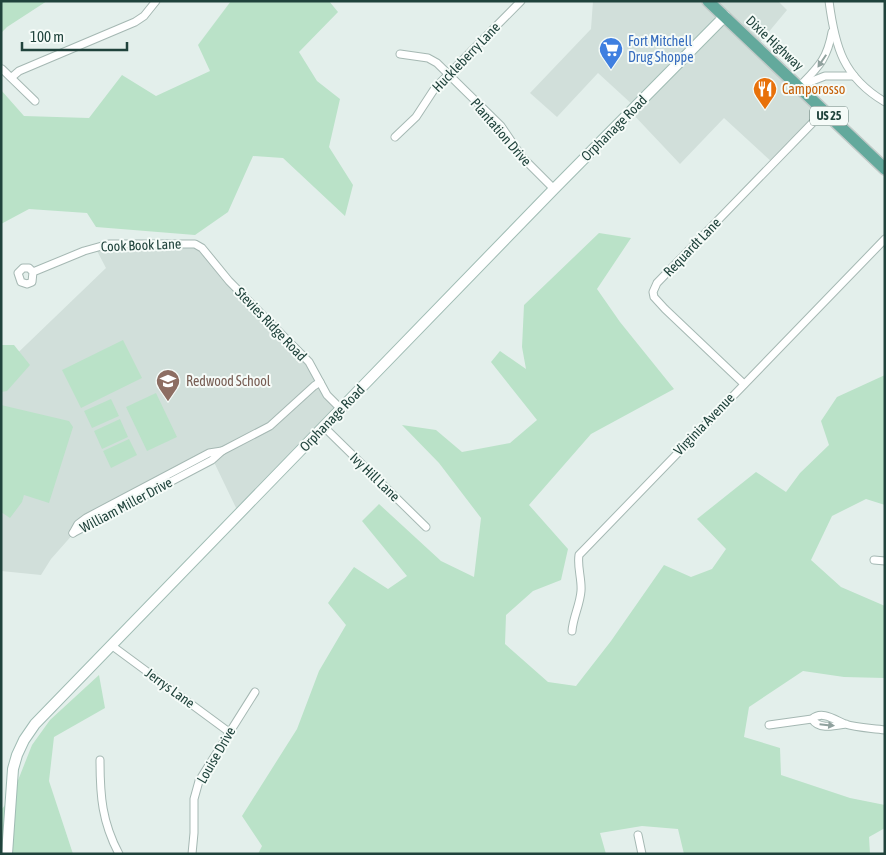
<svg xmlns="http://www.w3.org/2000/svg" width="886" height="855" viewBox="0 0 886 855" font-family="'Asap Condensed',sans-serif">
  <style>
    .built { fill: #d1dfda }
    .green { fill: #bae2c8 }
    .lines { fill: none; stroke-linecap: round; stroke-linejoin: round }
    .minor-casing { stroke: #a5b8b3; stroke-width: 9 }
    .secondary-casing { stroke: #a0bcb4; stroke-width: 12 }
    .primary-casing { stroke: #c1cac8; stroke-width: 14 }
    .minor { stroke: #fff; stroke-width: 7 }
    .secondary { stroke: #fff; stroke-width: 10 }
    .primary { stroke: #63a99c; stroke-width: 11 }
    .oneway { fill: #90a19e }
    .labels { text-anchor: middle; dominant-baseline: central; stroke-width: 4; stroke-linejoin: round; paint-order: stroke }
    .shield { fill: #f5fbf8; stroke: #607a74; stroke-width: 1 }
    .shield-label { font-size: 12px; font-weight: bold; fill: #20433c }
    .shop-label { font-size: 14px; fill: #366cbe; stroke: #f5fbf8; text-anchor: start }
    .street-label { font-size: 14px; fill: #20433c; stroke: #f5fbf8 }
    .food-label { font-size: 14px; fill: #c56008; stroke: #f5fbf8; text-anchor: start }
    .education-label { font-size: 14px; fill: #785e54; stroke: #f5fbf8; text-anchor: start }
  </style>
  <rect width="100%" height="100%" fill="#e3efeb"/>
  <g class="built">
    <path d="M593,1H778L787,10L757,46L824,111L773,163L724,118L680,164L630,111L634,106L598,73L557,117L530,93L591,29Z"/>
    <path d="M195,244L309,362L327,395L341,409L239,514L213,460L74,533L51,559L41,575L1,571V369L106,268L95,247Z"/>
  </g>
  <g class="green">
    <path d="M1,1H47L7,27L1,33Z"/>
    <path d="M231,1H329L338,12L299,52L317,81L340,99L329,147L353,185L345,216L283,158L253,156L228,212L195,235L96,227L87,213L29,209L1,224V90L24,116L89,118L122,75L156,96L210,71L198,45Z"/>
    <path d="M599,233L631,238L597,289L620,322L674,389L591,434L529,505L568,549L561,580L533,591L506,615L505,644L548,682L576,686L611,641L664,565L691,577L712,569L726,549L697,519L756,472L786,492L800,473L829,445L821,421L837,397L885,375V505L866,499L832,516L811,560L841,587L885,606V678L844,677L803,671L749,707L744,737L780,748L781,775L850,798L885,805V828L869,837L870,854H684L678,829L642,826L600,833L606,854H258L262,846L242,816L297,729L319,671L346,625L328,603L354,567L388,589L407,576L362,521L379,504L441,561L474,577L481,518L439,463L402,425L436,430L462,452L510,443L537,420L491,362L500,351L526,369L522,347L524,305Z"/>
    <path d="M123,340L142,378L81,408L62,370Z"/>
    <path d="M1,345H14L30,365L7,391L1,392Z"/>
    <path d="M156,393L177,437L147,451L126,407Z"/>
    <path d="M111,399L119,416L92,428L84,411Z"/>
    <path d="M1,405L69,421L73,427L49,503L24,495L22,502L10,518L1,512Z"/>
    <path d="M120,419L128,437L102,449L94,431Z"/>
    <path d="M129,439L137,455L111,468L103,451Z"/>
    <path d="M99,675L105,708L54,737L49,781L73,854H1V810L11,798L32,745L50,720Z"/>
  </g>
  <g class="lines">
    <g class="minor-casing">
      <g id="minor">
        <path d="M829,1C835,47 843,77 885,102"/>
        <path d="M400,54L428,58L437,63L501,126L522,157L554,189"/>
        <path d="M2,69L35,101"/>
        <path d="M12,77L19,71L135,22L144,16L156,1"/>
        <path d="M802,85L825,76H854"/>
        <path d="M799,87C818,67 827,60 832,32"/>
        <path d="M395,137L416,117L435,88L521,1"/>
        <path d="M33,272L32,282L27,284L21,282L18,273L23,268H29L33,272L84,251L109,244H195L202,248L229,281L309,362L327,395L341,409"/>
        <path d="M744,384L665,309L654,297L653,292L657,283L824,111"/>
        <path d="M324,427L426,527"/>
        <path d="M73,533L212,460L222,451L270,426L314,386L320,382"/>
        <path d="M73,533L78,524L86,518L209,453L222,451"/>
        <path d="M874,560L885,561"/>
        <path d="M572,631C573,617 580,605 581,591C582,579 577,567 579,555L885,239"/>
        <path d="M111,645L229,732"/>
        <path d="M846,724C834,726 819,730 812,719C822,710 835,720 845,724C857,728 872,728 885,730"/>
        <path d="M769,725L812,719"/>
        <path d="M100,760C100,796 102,822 119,854"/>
        <path d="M638,835L642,854"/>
        <path d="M192,854L194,833V799L199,781L255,692"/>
      </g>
    </g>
    <g class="secondary-casing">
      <path id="secondary" d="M7,854L13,769L17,755L24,740L35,724L554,189L725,16"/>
    </g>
    <g class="primary-casing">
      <path id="primary" d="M708,1L885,169"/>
    </g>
    <use href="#minor" class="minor"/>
    <use href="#secondary" class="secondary"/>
    <use href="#primary" class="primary"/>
  </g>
  <defs><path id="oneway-solid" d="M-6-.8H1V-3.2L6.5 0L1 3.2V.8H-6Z" transform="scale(1.25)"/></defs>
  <g class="oneway">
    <use href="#oneway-solid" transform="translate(822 61) rotate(124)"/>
    <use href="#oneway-solid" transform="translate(827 725) rotate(6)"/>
  </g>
  <defs>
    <g id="supermarket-pin" transform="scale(1.25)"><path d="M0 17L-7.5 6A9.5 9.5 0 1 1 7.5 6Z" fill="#3f7fe0" stroke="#f5fbf8"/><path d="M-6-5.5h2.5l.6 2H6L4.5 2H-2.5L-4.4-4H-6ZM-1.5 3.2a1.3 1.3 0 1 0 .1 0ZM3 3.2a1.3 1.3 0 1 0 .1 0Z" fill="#fff"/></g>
    <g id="restaurant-pin" transform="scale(1.25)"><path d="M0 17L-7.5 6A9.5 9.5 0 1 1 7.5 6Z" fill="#e8710a" stroke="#f5fbf8"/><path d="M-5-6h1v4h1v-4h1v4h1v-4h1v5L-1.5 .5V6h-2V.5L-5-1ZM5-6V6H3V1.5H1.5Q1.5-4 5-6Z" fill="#fff"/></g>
    <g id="school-pin" transform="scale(1.25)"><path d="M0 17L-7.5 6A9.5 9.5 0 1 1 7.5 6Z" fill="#8d6e63" stroke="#f5fbf8"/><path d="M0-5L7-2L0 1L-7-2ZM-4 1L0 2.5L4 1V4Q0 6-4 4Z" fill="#fff"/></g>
  </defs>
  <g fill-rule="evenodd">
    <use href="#supermarket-pin" x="611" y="49"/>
    <use href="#restaurant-pin" x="765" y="89"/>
    <use href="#school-pin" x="168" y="381"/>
  </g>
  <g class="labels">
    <rect class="shield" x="810" y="106.5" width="38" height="19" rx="4"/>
    <g class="shield-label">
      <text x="829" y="116">US 25</text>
    </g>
    <g class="shop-label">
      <text x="628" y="41">Fort Mitchell<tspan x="628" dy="16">Drug Shoppe</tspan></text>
    </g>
    <g class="street-label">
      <text transform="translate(775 43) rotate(43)">Dixie Highway</text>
      <text transform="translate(466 57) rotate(-46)">Huckleberry Lane</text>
      <text transform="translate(614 128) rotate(-45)">Orphanage Road</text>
      <text transform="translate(501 132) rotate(49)">Plantation Drive</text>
      <text transform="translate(141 245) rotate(-2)">Cook Book Lane</text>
      <text transform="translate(692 247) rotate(-46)">Requardt Lane</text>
      <text transform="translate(271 324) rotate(46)">Stevies Ridge Road</text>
      <text transform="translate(332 418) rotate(-46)">Orphanage Road</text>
      <text transform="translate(704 424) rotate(-46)">Virginia Avenue</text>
      <text transform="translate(375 477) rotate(44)">Ivy Hill Lane</text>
      <text transform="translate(126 505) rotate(-28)">William Miller Drive</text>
      <text transform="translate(170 688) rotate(36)">Jerrys Lane</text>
      <text transform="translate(216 755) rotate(-60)">Louise Drive</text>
    </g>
    <g class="food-label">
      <text x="782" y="89">Camporosso</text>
    </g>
    <g class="education-label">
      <text x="186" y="381">Redwood School</text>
    </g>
  </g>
  <rect width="886" height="855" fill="none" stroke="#20433c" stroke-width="5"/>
  <path d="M22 42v8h105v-8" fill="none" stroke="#20433c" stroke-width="2.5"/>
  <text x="30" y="42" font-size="15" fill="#20433c" stroke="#f5fbf8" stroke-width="4" paint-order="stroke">100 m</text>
</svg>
